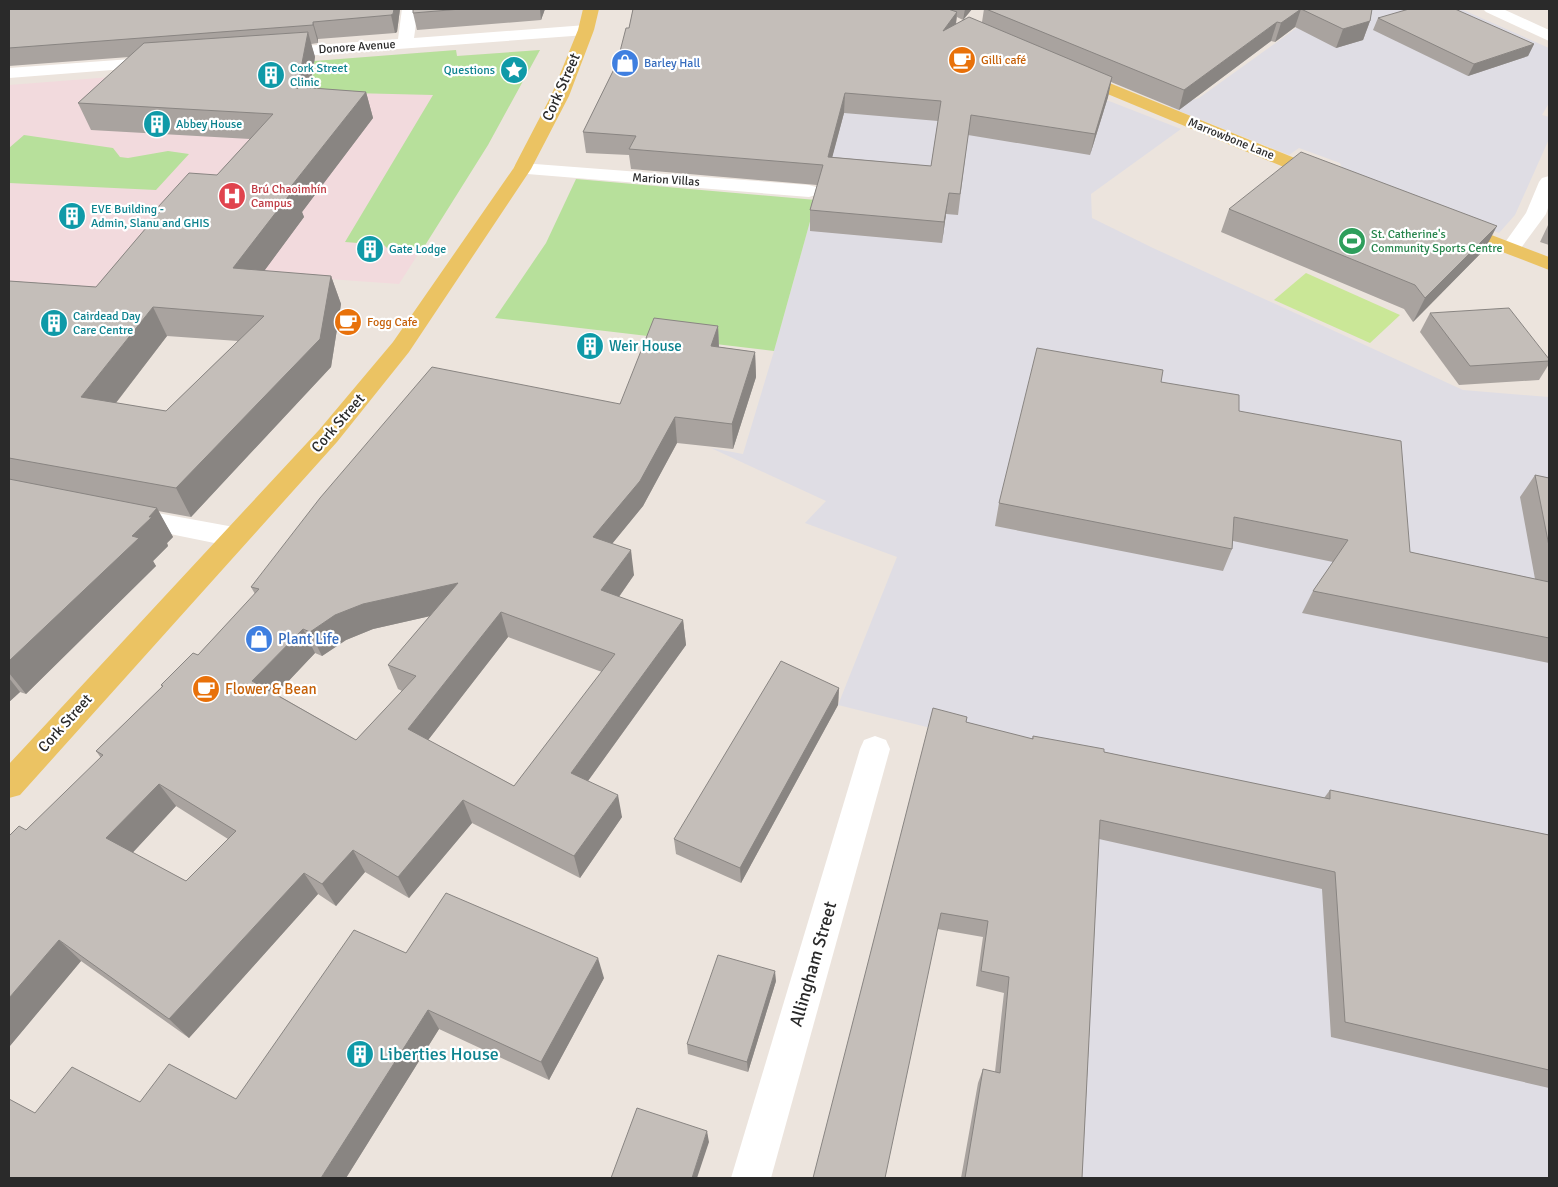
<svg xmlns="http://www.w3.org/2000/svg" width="1558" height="1187" viewBox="0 0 1558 1187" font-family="Signika,sans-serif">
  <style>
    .industrial { fill: #dfdde4 }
    .medical { fill: #f2dadd }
    .green { fill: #b7e09b }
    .pitch { fill: #cae797 }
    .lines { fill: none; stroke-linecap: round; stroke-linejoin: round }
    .minor { fill: #fff; fill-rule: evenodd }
    .major { fill: #ebc363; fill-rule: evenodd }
    .wall { fill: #a9a39f; fill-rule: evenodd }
    .shaded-wall { fill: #898582 }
    .building { fill: #c4beb9; stroke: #898582; fill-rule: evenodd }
    .labels { text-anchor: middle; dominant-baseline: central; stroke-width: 4.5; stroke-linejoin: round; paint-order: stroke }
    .far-street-label { font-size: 12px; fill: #2a2a2a; stroke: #fff }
    .far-food-label { font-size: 12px; fill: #c56008; stroke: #fff; text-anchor: start }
    .far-shop-label { font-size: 12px; fill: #366cbe; stroke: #fff; text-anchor: start }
    .far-culture-label { font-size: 12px; fill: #0d838f; stroke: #fff; text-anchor: start }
    .far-health-label { font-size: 12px; fill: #be3a42; stroke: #fff; text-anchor: start }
    .far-leisure-label { font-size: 12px; fill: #27864d; stroke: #fff; text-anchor: start }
    .street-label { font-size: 15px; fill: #2a2a2a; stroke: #fff }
    .culture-label { font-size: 15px; fill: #0d838f; stroke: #fff; text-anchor: start }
    .shop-label { font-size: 15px; fill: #366cbe; stroke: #fff; text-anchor: start }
    .food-label { font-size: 15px; fill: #c56008; stroke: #fff; text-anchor: start }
    .near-street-label { font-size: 18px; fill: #2a2a2a; stroke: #fff }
    .near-culture-label { font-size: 18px; fill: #0d838f; stroke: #fff; text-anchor: start }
  </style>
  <rect width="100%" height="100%" fill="#ece4dd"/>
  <g class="industrial">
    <path d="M1354,9H1461L1549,48V103L1542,115L1549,117V139L1515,215L1499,233L1345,175L1340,163L1299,148L1289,155L1169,107L1199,98L1299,26Z"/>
    <path d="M1073,87L1181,129L1091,194L1092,218L1153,248L1463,390L1549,397V1178H985L1029,748L963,736L838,705L897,557L805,523L826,501L711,448L743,454L774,351L816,200L849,97Z"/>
  </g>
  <path class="medical" d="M456,50L457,56L540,50L488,145L399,284L146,266L9,330V85Z"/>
  <g class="green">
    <path d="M456,50L457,56L540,50L488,145L424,247L391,252L384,245L345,242L433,95L311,92L314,61Z"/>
    <path d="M24,135L113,148L120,157L128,158L168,151L189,154L156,190L9,183V148Z"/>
    <path d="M576,179L816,200L774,351L495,318L546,243Z"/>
  </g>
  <path class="pitch" d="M1306,273L1400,315L1370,343L1274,300Z"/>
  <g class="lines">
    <g class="minor">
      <path d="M402,9H418L414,38L586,25L592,27L594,30L592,33L586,35L276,58L270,56L268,53L270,50L276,48L398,39Z"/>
      <path d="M1483,9H1503L1549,30V41L1486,12Z"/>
      <path d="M158,57L164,58L166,62L164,66L9,78V68Z"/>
      <path d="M522,163L809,185L816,187L819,191L816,195L809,197L515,173L513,169L515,165Z"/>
      <path d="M1549,176V205L1546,214L1518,252L1511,254L1504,252L1501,248L1526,213L1539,182L1542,178Z"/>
      <path d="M130,508L234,527L243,530L247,537L243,544L234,547L121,524L117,517L121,510Z"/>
      <path d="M875,736L886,740L890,749L771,1178H731L860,749L864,740Z"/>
    </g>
    <g class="major">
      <path d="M583,9H599L594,30L569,96L531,169L409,352L337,442L20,795L9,798V764L319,430L393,342L513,169L551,96L578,30Z"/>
      <path d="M1075,69L1329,172L1331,176L1329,180L1322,182L1315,180L1069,78L1067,74L1069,70Z"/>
      <path d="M1455,221L1549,257V270L1448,231L1445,227L1448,223Z"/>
    </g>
  </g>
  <g class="wall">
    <path d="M9,9H400L397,32L395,33L318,39V43L311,44L315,57L310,88L366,92L373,118L302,212L304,217L264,271L331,276L341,304L331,367L191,517L158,511L173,537L167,543L168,546L153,561L156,566L26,694L20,692L9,702V281L96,287L160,212L158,207L217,175L250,139L91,130L78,103L129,57L9,66ZM167,336L238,341L166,411L116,403Z"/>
    <path d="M413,9H545L541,20L417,30L413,13Z"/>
    <path d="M633,9H972L964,19L982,22L984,9H1372L1370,21L1363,40L1336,48L1295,27L1275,42L1271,41L1179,110L1111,82L1108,97L1090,155L968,135L958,215L946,214L942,243L810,231V210L817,185L631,169L629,155L586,153L583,132L617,63L629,28ZM957,17L963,20L956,24ZM844,113L938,121L931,166L832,157Z"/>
    <path d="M1378,18L1534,44L1528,56L1468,76L1373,30Z"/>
    <path d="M1229,209L1485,249L1413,322L1404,309L1221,232Z"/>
    <path d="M1549,223V245L1540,242Z"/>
    <path d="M1430,313L1549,359V364L1539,380L1459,385L1420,332Z"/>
    <path d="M718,326L719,347L755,352L756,377L733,449L677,443L643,506L612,544L634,575L619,597L683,620L686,645L588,781L622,817L580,878L472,823L409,898L365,872L336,906L318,894L189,1038L81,961L9,1047L26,830L101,758L96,751L162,687L161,685L198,655L255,594L251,587L620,404ZM430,616L388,665L398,689L402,691L356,740L276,694L315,653L322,656L346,640L373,629ZM508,637L602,672L514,786L428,740ZM176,806L228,839L186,881L132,853Z"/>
    <path d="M1161,382L1239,411L1410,552L1535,579L1520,497L1535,475L1549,478V663L1302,613L1313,591L1333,562L1233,541L1232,549L1223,571L995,526L999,503Z"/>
    <path d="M839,688L838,705L741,883L676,854L674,839Z"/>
    <path d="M966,722L1032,739L1033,736L1104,752L1324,798L1330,790L1549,835V1088L1331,1037L1322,889L1099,839L1082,1178H961L978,1083L983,1069L995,1072L1004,993L976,986L983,937L937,929Z"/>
    <path d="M406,953L604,978L549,1080L439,1029L346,1178L35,1113L140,1102L236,1099Z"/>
    <path d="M776,981L748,1072L688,1054L687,1044Z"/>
  </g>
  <g class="shaded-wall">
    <path d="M394,9H400L397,32L395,33L391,15Z"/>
    <path d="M540,9H545L541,20Z"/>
    <path d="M965,9H972L963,20Z"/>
    <path d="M1301,9L1295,27L1275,42L1281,23Z"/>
    <path d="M957,12L955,31H943Z"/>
    <path d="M1370,21L1363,40L1336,48L1343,29Z"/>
    <path d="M313,22L318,39V43L313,25Z"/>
    <path d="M1277,22L1271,41L1179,110L1184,90Z"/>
    <path d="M308,32L315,57L305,115L297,89Z"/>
    <path d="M1534,44L1528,56L1468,76L1474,64Z"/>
    <path d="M1112,77L1108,97L1090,155L1095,134Z"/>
    <path d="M366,92L373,118L302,212L304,217L245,297L233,268L289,189Z"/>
    <path d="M845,93L844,113L827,177L828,157Z"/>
    <path d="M949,193L946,214L942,243L944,222Z"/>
    <path d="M1497,226L1485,249L1413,322L1425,298Z"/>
    <path d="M331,276L341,304L331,367L191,517L176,488Z"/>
    <path d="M153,307L167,336L98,426L81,397Z"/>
    <path d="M718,326L719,351L711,346Z"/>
    <path d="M755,352L756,377L733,449L732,424Z"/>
    <path d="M675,417L677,443L643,506L597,562L593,537Z"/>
    <path d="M157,508L173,537L167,543L168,546L153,561L156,566L26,694L9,673V661L132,536Z"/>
    <path d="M631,550L634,575L606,615L601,590Z"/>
    <path d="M458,583L466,608L373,629L346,640L322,656L310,632L335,615L363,604Z"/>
    <path d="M501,612L508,637L418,753L408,729Z"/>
    <path d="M683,620L686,645L577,796L571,773Z"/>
    <path d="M303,629L315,653L266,705L252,681Z"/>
    <path d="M9,678L20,692L9,702Z"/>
    <path d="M839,688L838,705L741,883L740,868Z"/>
    <path d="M159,784L176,806L125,861L106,838Z"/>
    <path d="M618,795L622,817L580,878L574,856Z"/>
    <path d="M463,800L472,823L409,898L398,877Z"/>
    <path d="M353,850L365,872L336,906L322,884Z"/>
    <path d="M304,873L318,894L189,1038L169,1019Z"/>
    <path d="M59,940L81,961L9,1047V998Z"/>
    <path d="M598,958L604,978L549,1080L541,1062Z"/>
    <path d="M775,971L776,981L748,1072L747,1062Z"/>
    <path d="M428,1010L439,1029L346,1178H321Z"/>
    <path d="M707,1131L709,1142L697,1178H692Z"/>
  </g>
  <g class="building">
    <path d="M9,9H394L393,14L391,15L313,22V25L9,48Z"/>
    <path d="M413,9H461L413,13Z"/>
    <path d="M633,9H948L957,12L943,31L969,17L1112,77L1095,134L971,115L960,194L949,193L944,222L810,210L823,165L629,149L636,136L583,132L617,63L626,28H629ZM845,93L941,101L931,166L828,157Z"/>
    <path d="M986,9H1301L1281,23L1277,22L1184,90Z"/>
    <path d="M1301,9H1372L1370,21L1343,29Z"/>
    <path d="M1409,9H1455L1534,44L1474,64L1378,18Z"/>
    <path d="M308,32L297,89L299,87L366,92L289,189H294L233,268L331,276L320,339L176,488L9,458V281L96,287L163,208L158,207L189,173L217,175L273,114L78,103L144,43ZM153,307L264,316L166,411L81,397Z"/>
    <path d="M1301,152L1497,226L1425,298L1415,285L1229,209Z"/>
    <path d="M1509,308L1549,359V361L1470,366L1430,313Z"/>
    <path d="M654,318L718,326L711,346L755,352L732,424L675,417L640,481L593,537L631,550L601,590L683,620L571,773L618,795L574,856L463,800L398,877L353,850L322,884L304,873L169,1019L59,940L9,998V836L19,826L26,830L103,755L96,751L163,686L161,685L193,653L198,655L259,589L251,587L320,498L432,367L620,404ZM458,583L388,665L416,676L356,740L252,681L303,629L310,632L335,615L363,604ZM501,612L615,654L514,786L408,729ZM159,784L236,831L186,881L106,838Z"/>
    <path d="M1037,348L1163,370L1161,382L1239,395V411L1401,441L1410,552L1549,582V638L1313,591L1348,540L1234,517L1232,549L999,503Z"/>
    <path d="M1535,475L1549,478V546Z"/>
    <path d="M9,479L157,508L149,517H152L132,536L139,538L9,661Z"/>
    <path d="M781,661L839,688L740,868L674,839Z"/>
    <path d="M933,708L967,717L966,722L1033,739V736L1104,749V752L1330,799V790L1549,835V1070L1345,1022L1335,872L1100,820L1082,1178H965L983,1069L1000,1073L1009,977L981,971L988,921L941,913L885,1178H813Z"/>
    <path d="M446,893L598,958L541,1062L428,1010L321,1178H9V1099L35,1113L72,1067L140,1102L169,1064L236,1099L354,930L406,953Z"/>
    <path d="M718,955L775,971L747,1062L687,1044Z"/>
    <path d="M637,1108L707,1131L692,1178H611Z"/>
  </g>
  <defs>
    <g id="cafe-disc" transform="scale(1.4375)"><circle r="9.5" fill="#e8710a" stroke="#fff"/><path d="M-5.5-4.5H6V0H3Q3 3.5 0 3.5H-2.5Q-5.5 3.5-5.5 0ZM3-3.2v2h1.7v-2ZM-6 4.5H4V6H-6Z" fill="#fff"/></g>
    <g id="shop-disc" transform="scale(1.4375)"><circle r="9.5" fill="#3f7fe0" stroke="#fff"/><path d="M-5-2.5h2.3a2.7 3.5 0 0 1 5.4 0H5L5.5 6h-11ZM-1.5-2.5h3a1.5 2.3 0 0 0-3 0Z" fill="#fff"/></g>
    <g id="sight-disc" transform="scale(1.4375)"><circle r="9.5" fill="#0f9aa8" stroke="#fff"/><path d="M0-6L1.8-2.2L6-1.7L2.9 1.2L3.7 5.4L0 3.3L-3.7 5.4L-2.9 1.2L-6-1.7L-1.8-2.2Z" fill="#fff"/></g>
    <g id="building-disc" transform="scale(1.4375)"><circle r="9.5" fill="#0f9aa8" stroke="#fff"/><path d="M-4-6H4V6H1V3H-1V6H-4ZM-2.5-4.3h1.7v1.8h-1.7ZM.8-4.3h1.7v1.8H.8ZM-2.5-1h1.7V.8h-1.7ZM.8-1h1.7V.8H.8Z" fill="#fff"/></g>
    <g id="hospital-disc" transform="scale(1.4375)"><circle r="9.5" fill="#e0444e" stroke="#fff"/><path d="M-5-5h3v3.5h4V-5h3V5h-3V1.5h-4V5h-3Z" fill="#fff"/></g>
    <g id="stadium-disc" transform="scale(1.4375)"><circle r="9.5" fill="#2e9e5b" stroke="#fff"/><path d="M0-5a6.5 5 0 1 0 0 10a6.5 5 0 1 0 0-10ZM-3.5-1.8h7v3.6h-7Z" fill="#fff"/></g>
  </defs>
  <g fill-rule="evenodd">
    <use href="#cafe-disc" x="962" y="60"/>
    <use href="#shop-disc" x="625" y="63"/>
    <use href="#sight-disc" x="514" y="70"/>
    <use href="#building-disc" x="271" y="75"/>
    <use href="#building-disc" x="157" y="124"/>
    <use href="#hospital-disc" x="232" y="196"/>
    <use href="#building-disc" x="72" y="216"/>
    <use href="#stadium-disc" x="1352" y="241"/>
    <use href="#building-disc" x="370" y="249"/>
    <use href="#cafe-disc" x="348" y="322"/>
    <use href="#building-disc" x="54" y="323"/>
    <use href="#building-disc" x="590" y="346"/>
    <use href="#shop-disc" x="259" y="639"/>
    <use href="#cafe-disc" x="206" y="689"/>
    <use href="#building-disc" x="360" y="1054"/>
  </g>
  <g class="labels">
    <g class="far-street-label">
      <text transform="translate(357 47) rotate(-4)">Donore Avenue</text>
      <text transform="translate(1231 139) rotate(22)">Marrowbone Lane</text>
      <text transform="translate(666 180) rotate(4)">Marion Villas</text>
    </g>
    <g class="far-food-label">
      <text x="981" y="60">Gilli café</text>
      <text x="367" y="322">Fogg Cafe</text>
    </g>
    <g class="far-shop-label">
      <text x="644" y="63">Barley Hall</text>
    </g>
    <g class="far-culture-label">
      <text x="290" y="68">Cork Street<tspan x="290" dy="14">Clinic</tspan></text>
      <text x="495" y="70" text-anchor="end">Questions</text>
      <text x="176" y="124">Abbey House</text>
      <text x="91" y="209">EVE Building -<tspan x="91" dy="14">Admin, Slanu and GHIS</tspan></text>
      <text x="389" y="249">Gate Lodge</text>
      <text x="73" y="316">Cairdead Day<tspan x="73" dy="14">Care Centre</tspan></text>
    </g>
    <g class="far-health-label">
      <text x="251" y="189">Brú Chaoimhín<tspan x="251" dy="14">Campus</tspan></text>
    </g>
    <g class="far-leisure-label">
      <text x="1371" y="234">St. Catherine's<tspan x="1371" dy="14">Community Sports Centre</tspan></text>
    </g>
    <g class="street-label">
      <text transform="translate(561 87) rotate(-66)">Cork Street</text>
      <text transform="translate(338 423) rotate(-49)">Cork Street</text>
      <text transform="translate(65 723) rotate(-48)">Cork Street</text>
    </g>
    <g class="culture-label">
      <text x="609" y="346">Weir House</text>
    </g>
    <g class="shop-label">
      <text x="278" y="639">Plant Life</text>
    </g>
    <g class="food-label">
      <text x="225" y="689">Flower &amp; Bean</text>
    </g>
    <g class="near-street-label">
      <text transform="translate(813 964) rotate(-74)">Allingham Street</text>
    </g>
    <g class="near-culture-label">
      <text x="379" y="1054">Liberties House</text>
    </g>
  </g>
  <rect width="1558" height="1187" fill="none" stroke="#2a2a2a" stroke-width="20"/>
</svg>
